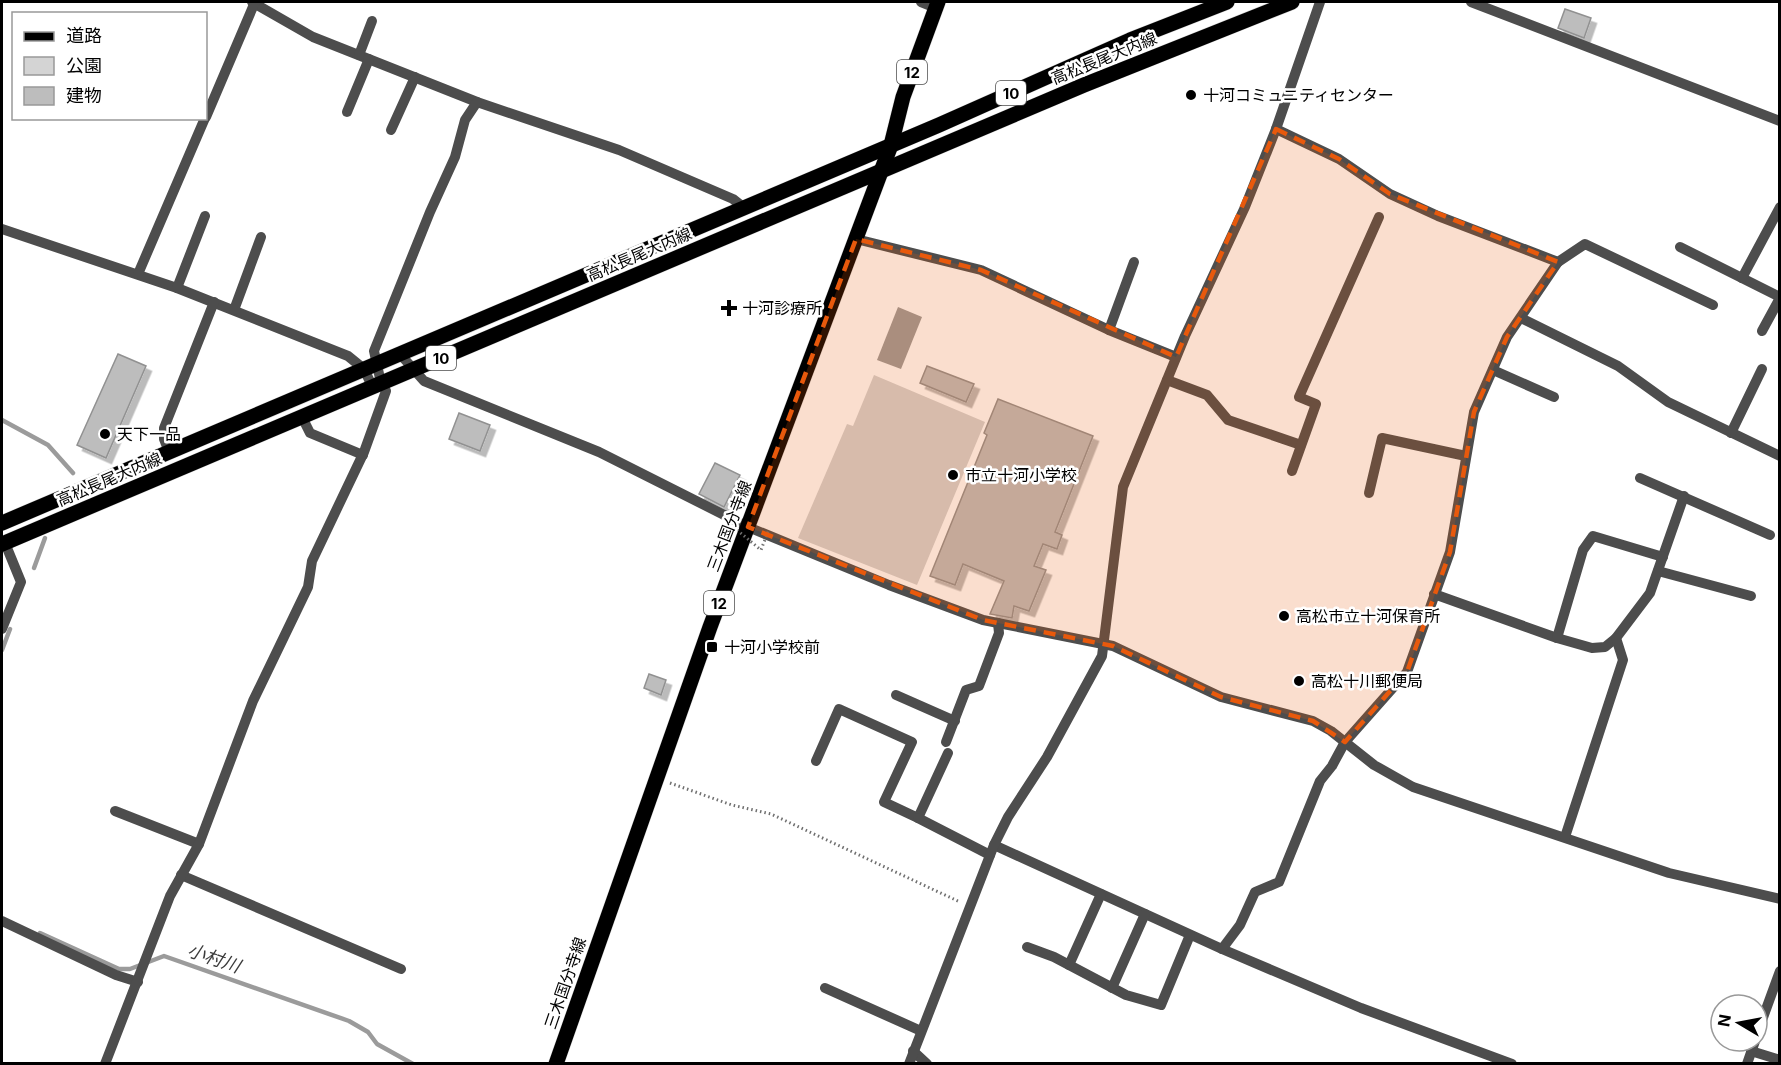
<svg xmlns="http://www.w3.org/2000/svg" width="1781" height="1065" viewBox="0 0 1781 1065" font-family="Inter,'Noto Sans JP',sans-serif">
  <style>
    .green { fill: #d4d4d4 }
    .water { fill: #9b9b9b }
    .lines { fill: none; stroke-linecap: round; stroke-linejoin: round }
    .stream { stroke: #9b9b9b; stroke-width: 4.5 }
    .building { fill: #bdbdbd; stroke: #919191; stroke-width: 1.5; filter: url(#shadow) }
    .major-casing { stroke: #dbdbdb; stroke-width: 16 }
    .path { stroke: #6f6f6f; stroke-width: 3; stroke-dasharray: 1.5 3; stroke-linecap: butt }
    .minor { stroke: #4d4d4d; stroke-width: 10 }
    .major { stroke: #000; stroke-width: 15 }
    .path-bridge { stroke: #6f6f6f; stroke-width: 3; stroke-dasharray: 1.5 3; stroke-linecap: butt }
    .marked { fill: #e8590c; fill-opacity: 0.2; stroke: #e8590c; stroke-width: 4.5; stroke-dasharray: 12 8; stroke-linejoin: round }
    .poi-dot { fill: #000; stroke: #fff; stroke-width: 2 }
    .labels { text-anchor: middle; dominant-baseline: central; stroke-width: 5; stroke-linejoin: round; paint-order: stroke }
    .shield { fill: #fff; stroke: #4c4c4c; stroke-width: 1.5 }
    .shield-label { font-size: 15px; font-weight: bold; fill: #000 }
    .street-label { font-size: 16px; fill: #000; stroke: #fff }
    .poi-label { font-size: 16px; fill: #000; stroke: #fff; text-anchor: start }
    .water-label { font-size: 18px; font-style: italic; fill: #3c3c3c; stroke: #fff }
  </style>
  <defs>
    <filter id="shadow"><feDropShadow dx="5.5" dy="5.5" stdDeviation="0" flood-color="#0004"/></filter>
  </defs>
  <rect width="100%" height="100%" fill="#fff"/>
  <path class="green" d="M874,375L985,422L917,585L798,538L847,424L853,426Z"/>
  <path class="water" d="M898,307L922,317L901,369L877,360Z"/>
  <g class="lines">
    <g class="stream">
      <path d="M2,420L48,445L73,473"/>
      <path d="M34,568L45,538"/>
      <path d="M2,650L10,629"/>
      <path d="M40,933L119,969H130L164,956L349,1021L368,1032L377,1044L413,1064"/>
    </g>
  </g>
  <g class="building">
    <path d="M1565,9L1591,18L1584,38L1558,28Z"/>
    <path d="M118,354L146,366L106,458L77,445Z"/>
    <path d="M927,366L974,384L966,402L920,383Z"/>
    <path d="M998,399L1093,436L1055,532L1062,535L1057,549L1043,544L1034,566L1046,570L1029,611L1014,606L1012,618L990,614L1004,581L963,564L955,585L930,576L987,435L984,433Z"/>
    <path d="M459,413L490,425L480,451L449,439Z"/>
    <path d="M715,463L740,475L724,507L699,494Z"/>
    <path d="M649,674L666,680L661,695L644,688Z"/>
  </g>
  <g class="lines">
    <g class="major-casing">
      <g id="major">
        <path d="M2,523L939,125L1130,40L1227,2"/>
        <path d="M2,544L1084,85L1292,2"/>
        <path d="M556,1064L710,627L891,145L903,97L938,2"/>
      </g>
    </g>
    <path class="path" d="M670,783L732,805L771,814L960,902"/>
    <g class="minor">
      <path d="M252,2L313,37L477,102L619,150L733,199L743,207"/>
      <path d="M921,2L936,8"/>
      <path d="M1471,2L1780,121"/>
      <path d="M359,55L372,21"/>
      <path d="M347,112L369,59"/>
      <path d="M206,117L255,2"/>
      <path d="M1276,129L1339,159L1390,194L1438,216L1558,262L1585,244L1713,305"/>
      <path d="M391,130L415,77"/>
      <path d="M2,229L177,288L348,356L364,369L372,386"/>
      <path d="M856,239L981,270L1109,330L1176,357"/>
      <path d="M1680,247L1780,297"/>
      <path d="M138,274L205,118"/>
      <path d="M1742,278L1780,207"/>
      <path d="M177,288L205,216"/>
      <path d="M234,310L261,237"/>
      <path d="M1521,318L1618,366L1668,402L1780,456"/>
      <path d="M1109,330L1134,262"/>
      <path d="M1762,331L1780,298"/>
      <path d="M400,354L424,381L599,452L748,527L889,585L983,620L1113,646L1221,697L1313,721L1331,731L1374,765L1413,787L1669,873L1780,899"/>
      <path d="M1493,370L1554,397"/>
      <path d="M1167,380L1207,395L1228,420L1301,445"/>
      <path d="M302,417L310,433L363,455"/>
      <path d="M1731,433L1762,369"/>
      <path d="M169,452L164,439V428L214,302"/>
      <path d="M1292,471L1316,404L1299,397L1379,217"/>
      <path d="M1640,478L1770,535"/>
      <path d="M1369,493L1382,438L1466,456"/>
      <path d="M1658,571L1751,596"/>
      <path d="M1434,594L1557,638L1592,648L1605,647L1616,638L1650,593L1684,496"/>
      <path d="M2,629L21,582L5,543"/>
      <path d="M1557,638L1583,550L1593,536L1663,557"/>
      <path d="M896,695L955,721"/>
      <path d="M946,742L966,690L979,686L999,633L998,623"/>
      <path d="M816,761L839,709L912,742L884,802L918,818L948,753"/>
      <path d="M115,811L199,844"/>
      <path d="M918,818L990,855"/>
      <path d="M1565,837L1623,660L1616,638"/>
      <path d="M994,845L1222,949L1361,1008L1512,1064"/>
      <path d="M181,875L401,969"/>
      <path d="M2,921L116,975L138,982"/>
      <path d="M1027,947L1054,957L1126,995L1161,1005L1190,935"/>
      <path d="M1222,949L1240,925L1255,892L1279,882L1320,781L1332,766L1345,742L1407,672L1450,552L1474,412L1507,337L1558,262"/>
      <path d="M1069,965L1101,894"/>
      <path d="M825,988L921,1031"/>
      <path d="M1112,988L1145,914"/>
      <path d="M1757,1034L1780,971"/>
      <path d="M913,1051L927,1064"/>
      <path d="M1751,1051L1780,1060"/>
      <path d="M105,1064L170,896L199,844L253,701L308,587L312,561L364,452L386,391L381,383L374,351L430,212L455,157L465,120L477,102"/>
      <path d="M909,1064L994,845L1008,817L1047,757L1102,656L1123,487L1185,336L1245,207L1276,129L1320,2"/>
      <path d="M1747,1064L1755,1041"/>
    </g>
    <use href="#major" class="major"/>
    <path class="path-bridge" d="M737,530L761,550L769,529"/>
  </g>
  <path class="marked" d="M1276,129L1339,159L1390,194L1558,262L1507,337L1474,412L1450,552L1407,672L1345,742L1313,721L1221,697L1113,646L983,620L748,527L856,239L981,270L1176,357Z"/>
  <g class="poi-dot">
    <circle cx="1191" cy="95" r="6"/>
    <path d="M726 299h6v6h6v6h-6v6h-6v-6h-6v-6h6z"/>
    <circle cx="105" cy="434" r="6"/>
    <circle cx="953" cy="475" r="6"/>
    <circle cx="1284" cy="616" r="6"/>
    <rect x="706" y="641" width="12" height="12" rx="3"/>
    <circle cx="1299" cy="681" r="6"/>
  </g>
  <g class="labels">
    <g class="shield">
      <rect x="897" y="60" width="30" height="24" rx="4.5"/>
      <rect x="996" y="81" width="30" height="24" rx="4.5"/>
      <rect x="426" y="346" width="30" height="24" rx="4.5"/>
      <rect x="704" y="591" width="30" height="24" rx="4.5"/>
    </g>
    <g class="shield-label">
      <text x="912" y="72">12</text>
      <text x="1011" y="93">10</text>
      <text x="441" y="358">10</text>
      <text x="719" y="603">12</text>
    </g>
    <g class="street-label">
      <text transform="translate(1104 58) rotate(-22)">高松長尾大内線</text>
      <text transform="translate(639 254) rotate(-23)">高松長尾大内線</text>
      <text transform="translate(109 479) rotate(-23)">高松長尾大内線</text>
      <text transform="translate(729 526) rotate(-69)">三木国分寺線</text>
      <text transform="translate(565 983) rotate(-71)">三木国分寺線</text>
    </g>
    <g class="poi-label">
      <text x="1203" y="95">十河コミュニティセンター</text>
      <text x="742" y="308">十河診療所</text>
      <text x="117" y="434">天下一品</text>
      <text x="965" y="475">市立十河小学校</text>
      <text x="1296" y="616">高松市立十河保育所</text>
      <text x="724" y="647">十河小学校前</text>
      <text x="1311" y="681">高松十川郵便局</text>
    </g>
    <g class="water-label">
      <text transform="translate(214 958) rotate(19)">小村川</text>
    </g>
  </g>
  <rect width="1781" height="1065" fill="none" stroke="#000000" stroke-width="6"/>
  <rect x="12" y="12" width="195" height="108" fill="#ffffff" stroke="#999999" stroke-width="1.5"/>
  <rect x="24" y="32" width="30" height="9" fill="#000000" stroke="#999999" stroke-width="1.5"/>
  <text x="66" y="42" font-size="18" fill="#000000">道路</text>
  <rect x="24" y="57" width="30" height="18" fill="#d4d4d4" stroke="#999999" stroke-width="1.5"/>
  <text x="66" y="72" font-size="18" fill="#000000">公園</text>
  <rect x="24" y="87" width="30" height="18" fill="#bdbdbd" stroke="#999999" stroke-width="1.5"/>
  <text x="66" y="102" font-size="18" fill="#000000">建物</text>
  <g transform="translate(1739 1023) rotate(280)"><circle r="28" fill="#ffffff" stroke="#999999" stroke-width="1.5"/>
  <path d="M0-4.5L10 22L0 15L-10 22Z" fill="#000000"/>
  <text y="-9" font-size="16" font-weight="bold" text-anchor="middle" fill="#000000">N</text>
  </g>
</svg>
